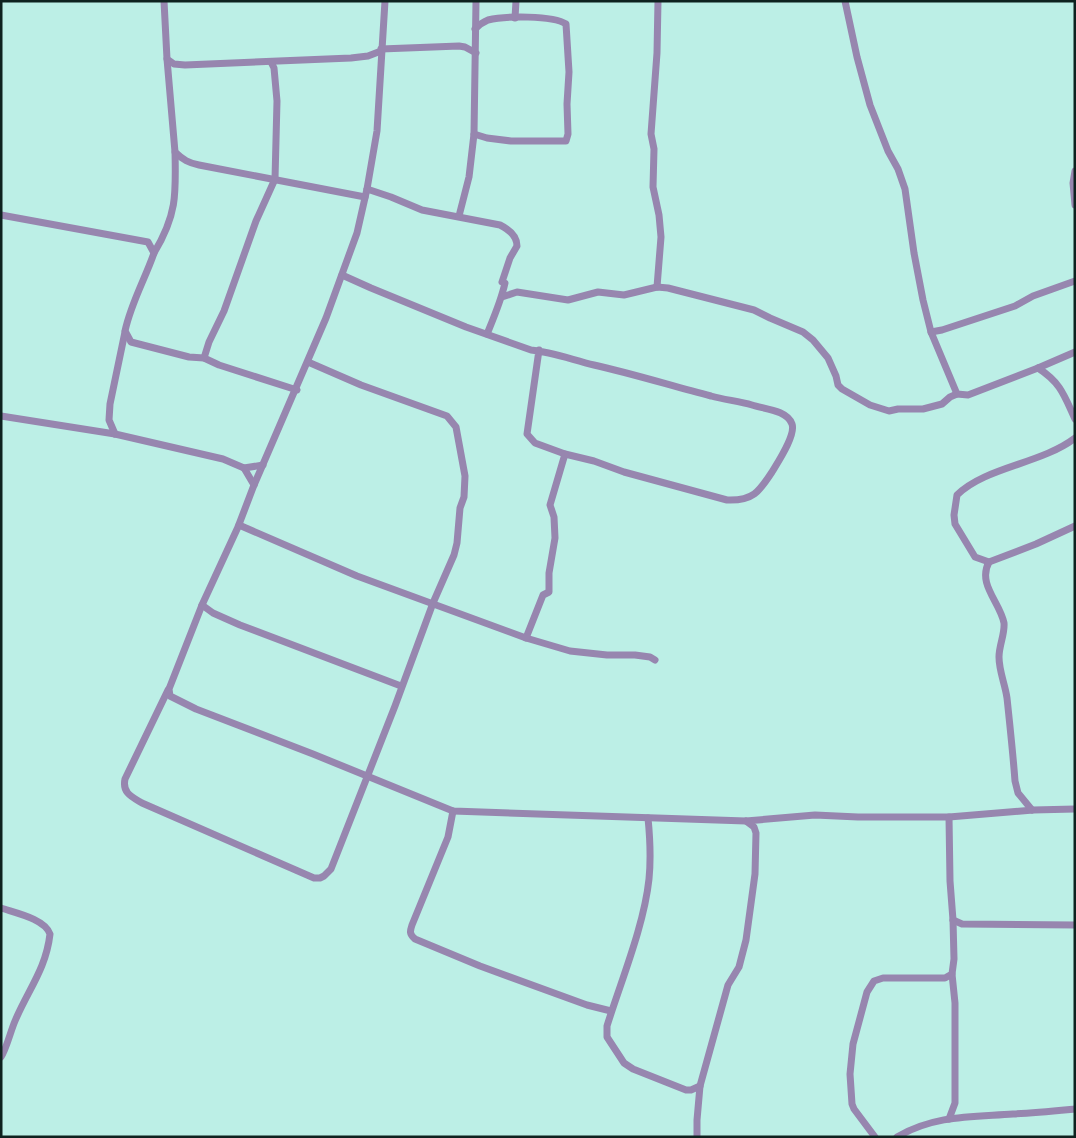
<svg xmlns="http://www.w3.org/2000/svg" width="1076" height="1138" viewBox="0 0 1076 1138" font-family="'DejaVu Sans',sans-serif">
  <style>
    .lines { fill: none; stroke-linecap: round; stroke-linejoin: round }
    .street { stroke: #9786af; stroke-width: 7 }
  </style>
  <rect width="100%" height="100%" fill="#bcefe6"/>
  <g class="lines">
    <g class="street">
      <path d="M164,1L167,59L174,64L185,65L351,58L368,56L381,51"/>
      <path d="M385,1L377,131L367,189L357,233L326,318L254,485L238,527L202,605L169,689L170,696L196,709L313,754L453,811L746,821L815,815L858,817H949L1033,810L1075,809"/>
      <path d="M845,1L857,57L870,105L888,151L898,169L905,189L914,253L923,300L931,332L957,394L968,395L1038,368L1075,352"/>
      <path d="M515,18L516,1"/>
      <path d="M381,49L459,46L465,47L476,53"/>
      <path d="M167,59L175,152C183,160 189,163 199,165L365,197"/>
      <path d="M474,134L487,138L511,141H566L568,134L567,104L569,72L566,24C553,15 504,16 488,20C483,22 479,25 475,29"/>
      <path d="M1075,171L1073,183L1075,205"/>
      <path d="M367,189L391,197L422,210L500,225C508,229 517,236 517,246L510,258L502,282L505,283C501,301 494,317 487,334"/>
      <path d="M1,215L148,242L154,253C145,279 131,303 125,331L131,342L189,357L204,358L219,365L297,390"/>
      <path d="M459,216L469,177L474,134L476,1"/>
      <path d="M154,253C177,215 176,194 175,152"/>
      <path d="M342,275L371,288L466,327L531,350C552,352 573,360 594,365C634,374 672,386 711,396C725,400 739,401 752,405C764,409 787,410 792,424C796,435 778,462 772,472C759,492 753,501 727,500L624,472L594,461L565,454L535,443L527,434L539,350"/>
      <path d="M657,287L661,237L659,215L653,187L654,149L651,134L657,53L658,1"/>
      <path d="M502,297L517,292L568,300L598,292L624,295L657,287L668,288L754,310L770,318L803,332L813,340L828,358L836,376L838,385L842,389L870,405L889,411L898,409H923L942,404L950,397L957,394"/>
      <path d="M931,332L942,330L1015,306L1033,296L1075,281"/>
      <path d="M204,358L209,342L224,311L256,221L275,179L277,101L274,68L271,62"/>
      <path d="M1038,368C1061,383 1064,395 1075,419"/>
      <path d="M1,416L115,434L223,459L244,468L254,485"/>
      <path d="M115,434L109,420L110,404L125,332"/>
      <path d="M244,468L263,465"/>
      <path d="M239,525L357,576L526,638L570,651L607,655H635L650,657L655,660"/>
      <path d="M989,562L975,557L955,524L954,515L957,495C985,467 1041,464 1075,438"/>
      <path d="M202,605L213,613L240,625L401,686"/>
      <path d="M526,638L543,595L549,592V573L555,538L554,517L550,505L565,454"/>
      <path d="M168,690L125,779C122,793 132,797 142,803L314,878H320L324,876L331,869L395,706L433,603L454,555L457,543L460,508L464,497L465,476L456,427L447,416L361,385L308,362"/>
      <path d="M1032,810L1018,793L1015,781C1013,754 1010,726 1007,698C1005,684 999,671 999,657C999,645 1005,634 1004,623C1000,602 977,584 989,562L1036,544L1075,526"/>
      <path d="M453,811L448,837L412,925C410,931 409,934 415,939L480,966L587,1005L611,1011"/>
      <path d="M648,818C650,838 651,859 649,879C644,926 621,981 607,1026V1037L624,1063L633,1069L686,1090H691L700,1086"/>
      <path d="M1,908C16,913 45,919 50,934C46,969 28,990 15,1021C11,1030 6,1050 1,1057"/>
      <path d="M953,920L962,924L1075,925"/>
      <path d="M949,1119L955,1103V1003L952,974"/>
      <path d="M697,1137V1120L700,1086L728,985L739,967L746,940L755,874L756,833L754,827L746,821"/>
      <path d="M875,1137L854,1109L852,1104L850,1074L853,1044L867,992L874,981L883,978H945L952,974L954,959L953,920L950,881L949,817"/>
      <path d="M897,1137C934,1115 972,1117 1013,1114C1034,1113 1054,1111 1075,1109"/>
    </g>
  </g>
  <rect width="1076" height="1138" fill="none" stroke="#0e221f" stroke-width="5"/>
</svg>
